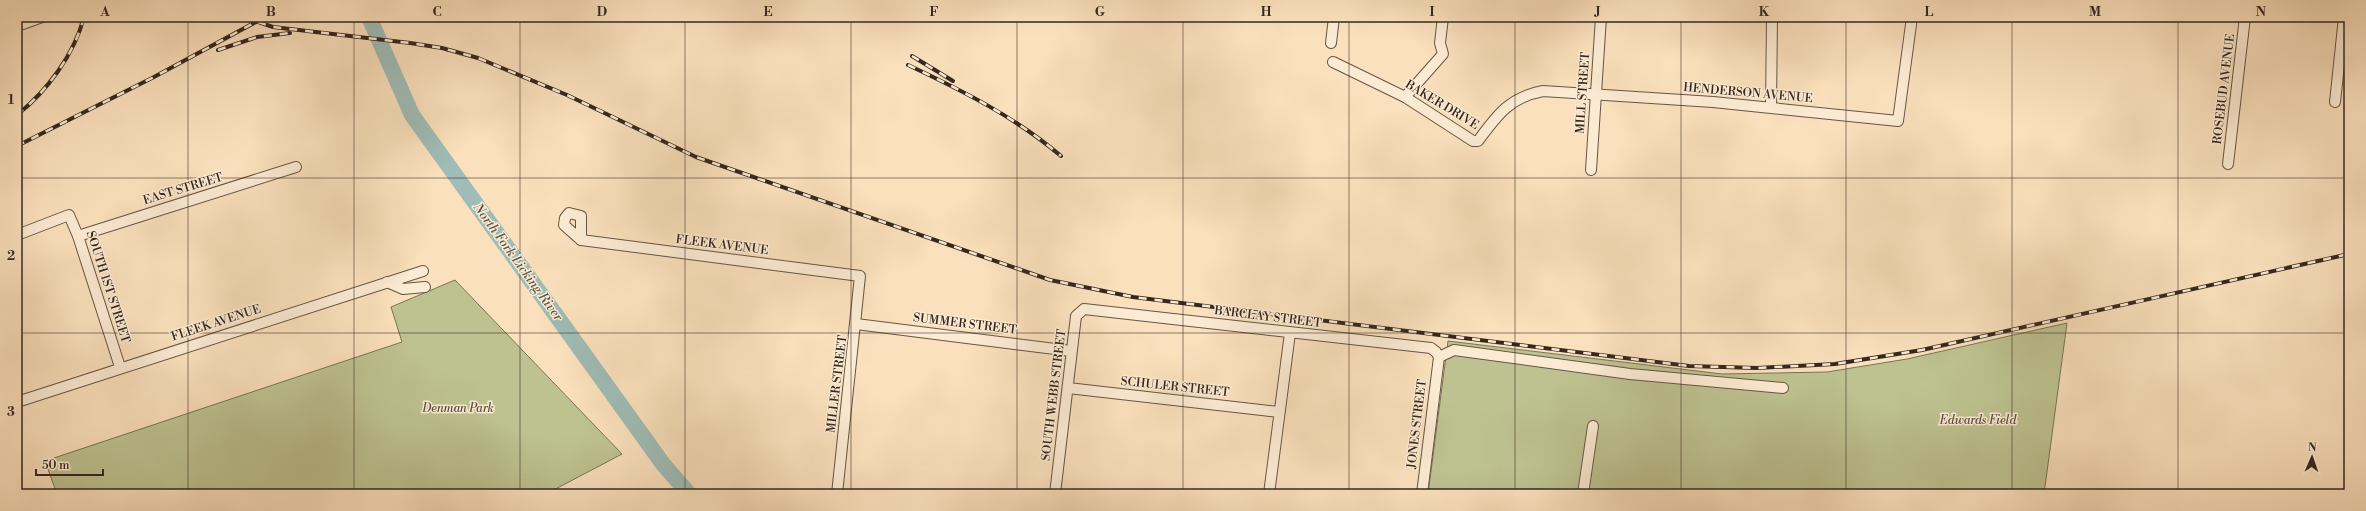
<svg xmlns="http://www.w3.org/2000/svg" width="2366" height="511" viewBox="0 0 2366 511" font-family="'Libre Bodoni',serif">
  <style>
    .green { fill: #bec291; stroke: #7a7458 }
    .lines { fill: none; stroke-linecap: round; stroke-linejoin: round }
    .river { stroke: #9fbcb6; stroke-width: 16 }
    .minor-casing { stroke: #665546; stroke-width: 12 }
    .minor { stroke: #fcebd3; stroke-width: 10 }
    .rail-casing { stroke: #35271f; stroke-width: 4 }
    .rail { stroke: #fcebd3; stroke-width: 2.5; stroke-dasharray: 8; stroke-linecap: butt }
    .grid { fill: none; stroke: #35271f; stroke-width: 1; stroke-opacity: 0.55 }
    .labels { text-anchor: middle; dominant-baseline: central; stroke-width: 3; stroke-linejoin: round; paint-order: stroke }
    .street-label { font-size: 12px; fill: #35271f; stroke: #fcebd3 }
    .park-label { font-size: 12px; font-style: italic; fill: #574e3c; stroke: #fcebd3 }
    .water-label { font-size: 13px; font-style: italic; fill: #55544c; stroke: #fcebd3 }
    .neatline { fill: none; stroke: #35271f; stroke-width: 1.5 }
    .grid-label { font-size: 13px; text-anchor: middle; font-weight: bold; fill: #35271f }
  </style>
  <rect width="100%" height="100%" fill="#fae0bc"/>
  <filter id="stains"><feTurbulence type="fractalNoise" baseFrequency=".005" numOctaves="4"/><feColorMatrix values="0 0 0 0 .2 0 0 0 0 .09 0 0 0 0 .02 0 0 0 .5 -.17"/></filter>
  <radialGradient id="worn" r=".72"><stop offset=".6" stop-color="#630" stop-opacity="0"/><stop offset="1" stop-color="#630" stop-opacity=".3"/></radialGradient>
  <g class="green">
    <path d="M455,280L622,454L546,494H57L45,461L402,342L391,307Z"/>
    <path d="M2067,323L2044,494H1428L1448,341L1722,374L1827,372L1907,359Z"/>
  </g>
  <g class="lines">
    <path class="river" d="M369,17L412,115L663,464L689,494"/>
    <g class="minor-casing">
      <g id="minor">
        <path d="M17,26L42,17"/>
        <path d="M1331,43L1334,17"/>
        <path d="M1333,62L1405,97L1473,141H1478C1497,115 1510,97 1543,91L1713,102L1898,121L1912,17"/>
        <path d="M1405,97L1443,54L1440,43L1443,17"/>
        <path d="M2335,102L2344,17"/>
        <path d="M1771,107L1772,17"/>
        <path d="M2228,164L2245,17"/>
        <path d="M1591,170L1601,17"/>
        <path d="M569,213L581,216V240L564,225L565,218Z"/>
        <path d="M17,235L69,215L78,236L120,367"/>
        <path d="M78,236L296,167"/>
        <path d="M581,240L860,276L837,494"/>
        <path d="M387,282L403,289L425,287"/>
        <path d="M856,324L1071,351"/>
        <path d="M1439,357L1454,350L1630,374L1783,388"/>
        <path d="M1068,388L1279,412"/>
        <path d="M17,402L423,271"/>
        <path d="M1055,494L1076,316L1084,309L1431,348L1436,352L1439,357"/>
        <path d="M1269,494L1290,333"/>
        <path d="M1422,494L1439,357"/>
        <path d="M1583,494L1593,426"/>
      </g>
    </g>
    <use href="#minor" class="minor"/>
    <g class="rail-casing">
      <g id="rail">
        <path d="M243,17L273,27L410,43L442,48L478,58L567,95L696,157L1050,280L1133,297L1689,366L1757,368L1835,364L1922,350L2349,254"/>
        <path d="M218,50L257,37L290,33"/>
        <path d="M912,56L953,81"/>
        <path d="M908,65C963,91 1015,117 1061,156"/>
        <path d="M17,115C47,91 74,55 84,17"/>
        <path d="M17,146L154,77L265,17"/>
      </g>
    </g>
    <use href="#rail" class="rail"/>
  </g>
  <path class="grid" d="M188,17V494M354,17V494M520,17V494M685,17V494M851,17V494M1017,17V494M1183,17V494M1349,17V494M1515,17V494M1681,17V494M1846,17V494M2012,17V494M2178,17V494M17,178H2349M17,333H2349"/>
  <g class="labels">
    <g class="street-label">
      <text transform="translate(2224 89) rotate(-83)">ROSEBUD AVENUE</text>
      <text transform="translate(1583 93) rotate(-86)">MILL STREET</text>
      <text transform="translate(1748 93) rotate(5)">HENDERSON AVENUE</text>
      <text transform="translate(1442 105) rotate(31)">BAKER DRIVE</text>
      <text transform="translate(183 189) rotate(-17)">EAST STREET</text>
      <text transform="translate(722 245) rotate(7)">FLEEK AVENUE</text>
      <text transform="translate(108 287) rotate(72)">SOUTH 1ST STREET</text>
      <text transform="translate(1268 317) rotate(7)">BARCLAY STREET</text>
      <text transform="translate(216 323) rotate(-18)">FLEEK AVENUE</text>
      <text transform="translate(965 324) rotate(7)">SUMMER STREET</text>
      <text transform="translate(837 384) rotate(-83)">MILLER STREET</text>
      <text transform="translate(1175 387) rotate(6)">SCHULER STREET</text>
      <text transform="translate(1054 395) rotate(-83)">SOUTH WEBB STREET</text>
      <text transform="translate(1417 424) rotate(-83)">JONES STREET</text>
    </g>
    <g class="park-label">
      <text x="458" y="408">Denman Park</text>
      <text x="1978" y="420">Edwards Field</text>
    </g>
    <g class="water-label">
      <text transform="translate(518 262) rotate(54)">North Fork Licking River</text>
    </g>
  </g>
  <rect width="2366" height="511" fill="none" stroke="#fae0bc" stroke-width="44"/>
  <g transform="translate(2312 457) rotate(2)" stroke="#fcebd3" stroke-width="3" paint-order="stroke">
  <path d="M0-3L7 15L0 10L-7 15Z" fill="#35271f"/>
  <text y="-6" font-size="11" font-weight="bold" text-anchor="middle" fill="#35271f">N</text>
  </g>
  <path d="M36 469v6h67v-6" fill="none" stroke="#35271f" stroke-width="2"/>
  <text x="42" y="469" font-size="12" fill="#35271f" stroke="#fcebd3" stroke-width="3" paint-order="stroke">50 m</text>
  <rect x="22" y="22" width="2322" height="467" class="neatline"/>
  <g class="grid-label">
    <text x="105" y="16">A</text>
    <text x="271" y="16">B</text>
    <text x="437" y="16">C</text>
    <text x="602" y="16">D</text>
    <text x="768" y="16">E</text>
    <text x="934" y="16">F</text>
    <text x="1100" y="16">G</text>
    <text x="1266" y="16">H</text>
    <text x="1432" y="16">I</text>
    <text x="1598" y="16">J</text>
    <text x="1764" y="16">K</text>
    <text x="1929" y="16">L</text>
    <text x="2095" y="16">M</text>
    <text x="2261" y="16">N</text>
    <text x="11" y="104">1</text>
    <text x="11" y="260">2</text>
    <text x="11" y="416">3</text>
  </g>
  <rect width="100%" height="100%" filter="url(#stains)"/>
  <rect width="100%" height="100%" fill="url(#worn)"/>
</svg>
